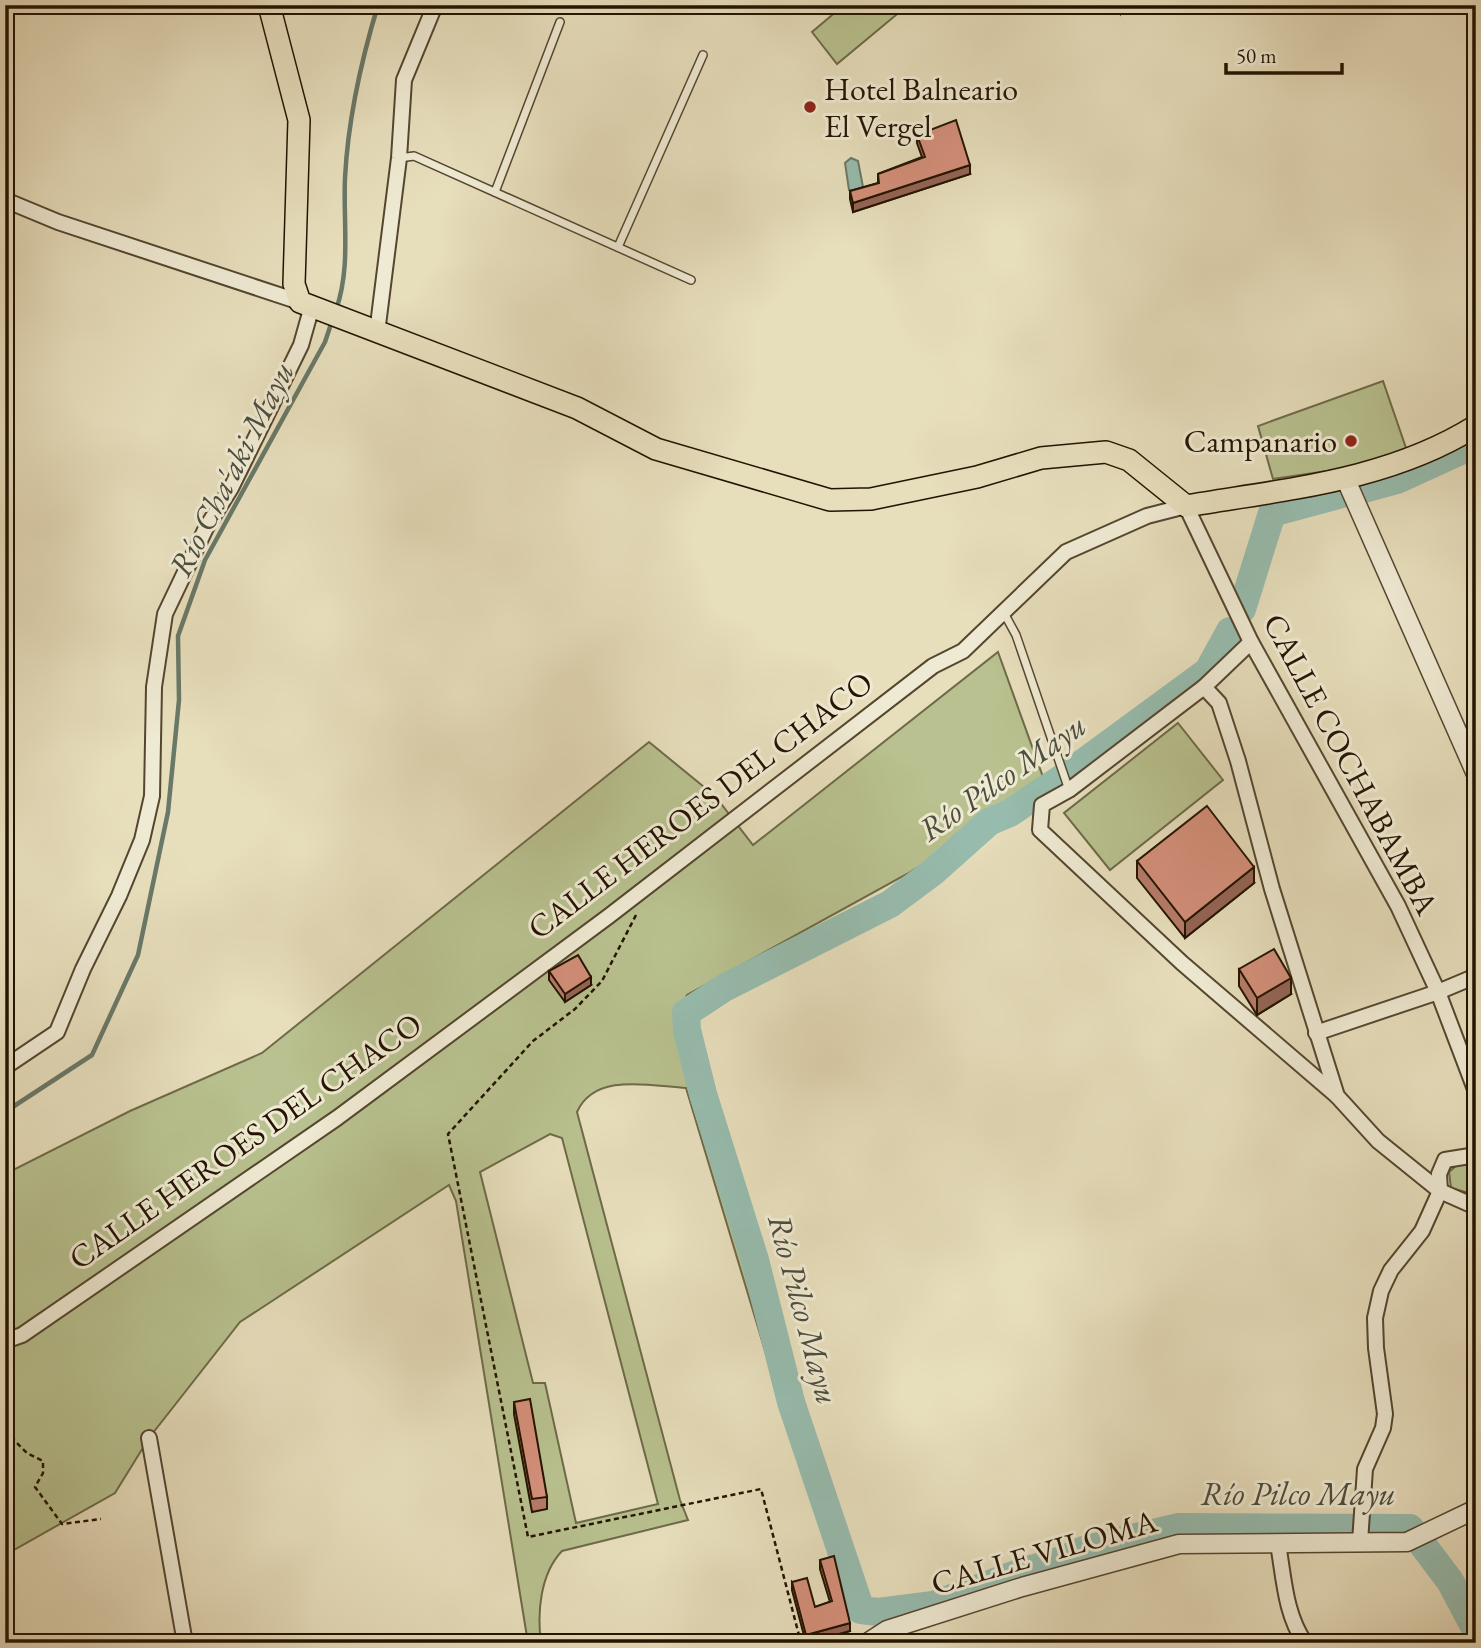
<svg xmlns="http://www.w3.org/2000/svg" width="1481" height="1648" viewBox="0 0 1481 1648" font-family="'EB Garamond',serif">
  <style>
    .green { fill: #b8c18f; stroke: #6e6a48; stroke-width: 2; fill-rule: evenodd }
    .water { fill: #97bcae; stroke: #697868; stroke-width: 2 }
    .lines { fill: none; stroke-linecap: round; stroke-linejoin: round }
    .stream { stroke: #697868; stroke-width: 4.5 }
    .river { stroke: #97bcae; stroke-width: 28 }
    .service-casing { stroke: #54462f; stroke-width: 10 }
    .minor-casing { stroke: #54462f; stroke-width: 18 }
    .tertiary-casing { stroke: #54462f; stroke-width: 21 }
    .primary-casing { stroke: #231300; stroke-width: 24 }
    .path { stroke: #231300; stroke-width: 2.5; stroke-dasharray: 5 3.5; stroke-linecap: butt }
    .service { stroke: #efead3; stroke-width: 7 }
    .minor { stroke: #efead3; stroke-width: 14 }
    .tertiary { stroke: #efead3; stroke-width: 18 }
    .primary { stroke: #e7debc; stroke-width: 21 }
    .wall { fill: #b67b69; stroke: #231300; stroke-width: 2 }
    .shaded-wall { fill: #946455; stroke: #231300; stroke-width: 2 }
    .building { fill: #d48f7a; stroke: #231300; stroke-width: 2 }
    .poi-dot { fill: #8f2418; stroke: #efead3; stroke-width: 2.5 }
    .labels { text-anchor: middle; dominant-baseline: central; stroke-width: 6; stroke-linejoin: round; paint-order: stroke }
    .poi-label { font-size: 32px; fill: #231300; stroke: #efead3; text-anchor: start }
    .street-label { font-size: 32px; fill: #231300; stroke: #efead3 }
    .water-label { font-size: 33px; font-style: italic; fill: #4c4e3d; stroke: #efead3 }
  </style>
  <rect width="100%" height="100%" fill="#e7debc"/>
  <filter id="stains"><feTurbulence type="fractalNoise" baseFrequency=".00286" numOctaves="4"/><feColorMatrix values="0 0 0 0 .2 0 0 0 0 .09 0 0 0 0 .02 0 0 0 .5 -.17"/></filter>
  <radialGradient id="worn" r=".72"><stop offset=".6" stop-color="#630" stop-opacity="0"/><stop offset="1" stop-color="#630" stop-opacity=".3"/></radialGradient>
  <g class="green">
    <path d="M844,5H908L837,64L812,32Z"/>
    <path d="M1383,381L1406,448L1368,465L1273,479L1258,426Z"/>
    <path d="M998,652L1047,788L907,874L687,995L682,1007L703,1094L732,1179L782,1354L792,1402L822,1486L803,1477L686,1088C650,1086 595,1072 577,1112L680,1500L688,1520L562,1551C540,1574 537,1613 541,1643H528L456,1201L449,1185L240,1322L149,1438L115,1493L5,1555V1174L130,1111L262,1053L649,742L715,796L753,845ZM550,1134L562,1138L658,1504L576,1523L545,1383H533L480,1172Z"/>
    <path d="M1178,723L1223,780L1110,870L1064,813Z"/>
    <path d="M1476,1163V1195L1451,1188L1449,1172L1457,1165Z"/>
  </g>
  <path class="water" d="M851,158L858,161L863,187L858,192L849,190L845,163Z"/>
  <g class="lines">
    <g class="stream">
      <path d="M336,310C351,267 343,223 345,178C348,119 361,61 378,5"/>
      <path d="M5,1112L92,1055L138,955L168,812L179,700L178,636L205,560L325,342L332,321"/>
    </g>
    <g class="river">
      <path d="M1360,490L1397,480L1476,444"/>
      <path d="M1242,609L1272,513L1342,494"/>
      <path d="M1230,631L1208,671L1065,776L1010,813L989,822L933,872L890,904L724,988L686,1013L687,1030L703,1094L755,1260L791,1402L861,1610L878,1612L933,1605L1021,1572L1062,1560L1086,1549L1178,1527L1410,1528L1450,1581L1476,1630"/>
    </g>
    <g class="service-casing">
      <g id="service">
        <path d="M399,158L414,156L691,280"/>
        <path d="M495,192L560,22"/>
        <path d="M618,247L703,55"/>
        <path d="M1004,613L1016,635L1069,790"/>
      </g>
    </g>
    <g class="minor-casing">
      <g id="minor">
        <path d="M5,200L58,222L300,302"/>
        <path d="M377,333L399,158L404,80L435,5"/>
        <path d="M1251,642L1204,687L1069,790L1042,805L1040,830L1182,963L1337,1096"/>
        <path d="M1204,687L1219,703L1238,761L1272,889L1337,1096L1378,1141L1440,1191L1476,1207"/>
        <path d="M1316,1033L1438,992L1476,976"/>
        <path d="M5,1067L57,1032L83,969L119,896L142,840L152,796L154,687L165,614L206,528L231,488L301,345L312,306"/>
        <path d="M5,1341L22,1335L337,1118L609,916L933,666L963,651L1066,552L1147,516L1186,506L1251,642L1398,906L1438,992L1476,1092"/>
        <path d="M149,1438L185,1643"/>
        <path d="M1360,1542L1365,1469L1383,1428L1385,1414L1376,1348L1375,1318L1381,1291L1391,1270L1422,1231L1440,1191L1439,1174L1445,1160L1476,1155"/>
        <path d="M1278,1544C1284,1578 1285,1614 1305,1643"/>
      </g>
    </g>
    <g class="tertiary-casing">
      <g id="tertiary">
        <path d="M1346,480L1476,774"/>
        <path d="M867,1643L887,1630L1022,1587L1179,1544L1407,1542L1476,1509"/>
      </g>
    </g>
    <g class="primary-casing">
      <path id="primary" d="M269,5L299,120L294,284L300,302L577,408L656,449L830,500L871,499L977,477L1041,458L1106,452L1129,460L1186,506C1286,489 1388,481 1476,426"/>
    </g>
    <g class="path">
      <path d="M636,915L602,981L575,1009L533,1041L448,1134L528,1537L761,1489L801,1643"/>
      <path d="M5,1431L27,1453L43,1461V1473L35,1487L62,1524L101,1519"/>
    </g>
    <use href="#service" class="service"/>
    <use href="#minor" class="minor"/>
    <use href="#tertiary" class="tertiary"/>
    <use href="#primary" class="primary"/>
  </g>
  <g class="wall">
    <path d="M1107,5H1126L1121,13Z"/>
    <path d="M917,135L970,174L853,212L850,199V191L878,183V174L922,157L917,143Z"/>
    <path d="M1137,861L1254,883L1185,938L1137,878Z"/>
    <path d="M1239,969L1291,994L1257,1015L1239,986Z"/>
    <path d="M549,971L591,985L565,1002L549,980Z"/>
    <path d="M514,1402L547,1497V1509L532,1512L514,1414Z"/>
    <path d="M820,1560L850,1631L806,1643L792,1590V1582L815,1607L830,1602L820,1569Z"/>
  </g>
  <g class="shaded-wall">
    <path d="M1121,5H1126L1121,13Z"/>
    <path d="M970,165V174L853,212V203Z"/>
    <path d="M1254,867V883L1185,938V922Z"/>
    <path d="M591,977V985L565,1002V994Z"/>
    <path d="M1291,978V994L1257,1015V998Z"/>
    <path d="M850,1623V1631L806,1643V1635Z"/>
  </g>
  <g class="building">
    <path d="M956,120L970,165L853,203L850,191L879,183L878,174L925,157L917,135Z"/>
    <path d="M1207,806L1254,867L1185,922L1137,861Z"/>
    <path d="M1274,949L1291,978L1257,998L1239,969Z"/>
    <path d="M578,955L591,977L565,994L549,971Z"/>
    <path d="M530,1399L547,1497L532,1499L514,1402Z"/>
    <path d="M834,1556L850,1623L806,1635L792,1582L807,1578L815,1607L832,1601L820,1560Z"/>
  </g>
  <g class="poi-dot">
    <circle cx="810" cy="107" r="7"/>
    <circle cx="1351" cy="441" r="7"/>
  </g>
  <g class="labels">
    <g class="poi-label">
      <text x="824" y="89">Hotel Balneario<tspan x="824" dy="37">El Vergel</tspan></text>
      <text x="1337" y="441" text-anchor="end">Campanario</text>
    </g>
    <g class="street-label">
      <text transform="translate(1351 764) rotate(62)">CALLE COCHABAMBA</text>
      <text transform="translate(700 805) rotate(-37)">CALLE HEROES DEL CHACO</text>
      <text transform="translate(245 1141) rotate(-35)">CALLE HEROES DEL CHACO</text>
      <text transform="translate(1044 1552) rotate(-16)">CALLE VILOMA</text>
    </g>
    <g class="water-label">
      <text transform="translate(231 469) rotate(-63)">Río Cha'aki Mayu</text>
      <text transform="translate(1002 777) rotate(-35)">Río Pilco Mayu</text>
      <text transform="translate(804 1309) rotate(75)">Río Pilco Mayu</text>
      <text x="1298" y="1493">Río Pilco Mayu</text>
    </g>
  </g>
  <rect width="1481" height="1648" fill="none" stroke="#e7debc" stroke-width="28"/>
  <rect x="7" y="7" width="1467" height="1634" fill="none" stroke="#231300" stroke-width="3.5"/>
  <rect x="14" y="14" width="1453" height="1620" fill="none" stroke="#231300" stroke-width="2"/>
  <path d="M1226 63v10h116v-10" fill="none" stroke="#231300" stroke-width="3.5"/>
  <text x="1236" y="63" font-size="21" fill="#231300" stroke="#efead3" stroke-width="5" paint-order="stroke">50 m</text>
  <rect width="100%" height="100%" filter="url(#stains)"/>
  <rect width="100%" height="100%" fill="url(#worn)"/>
</svg>
